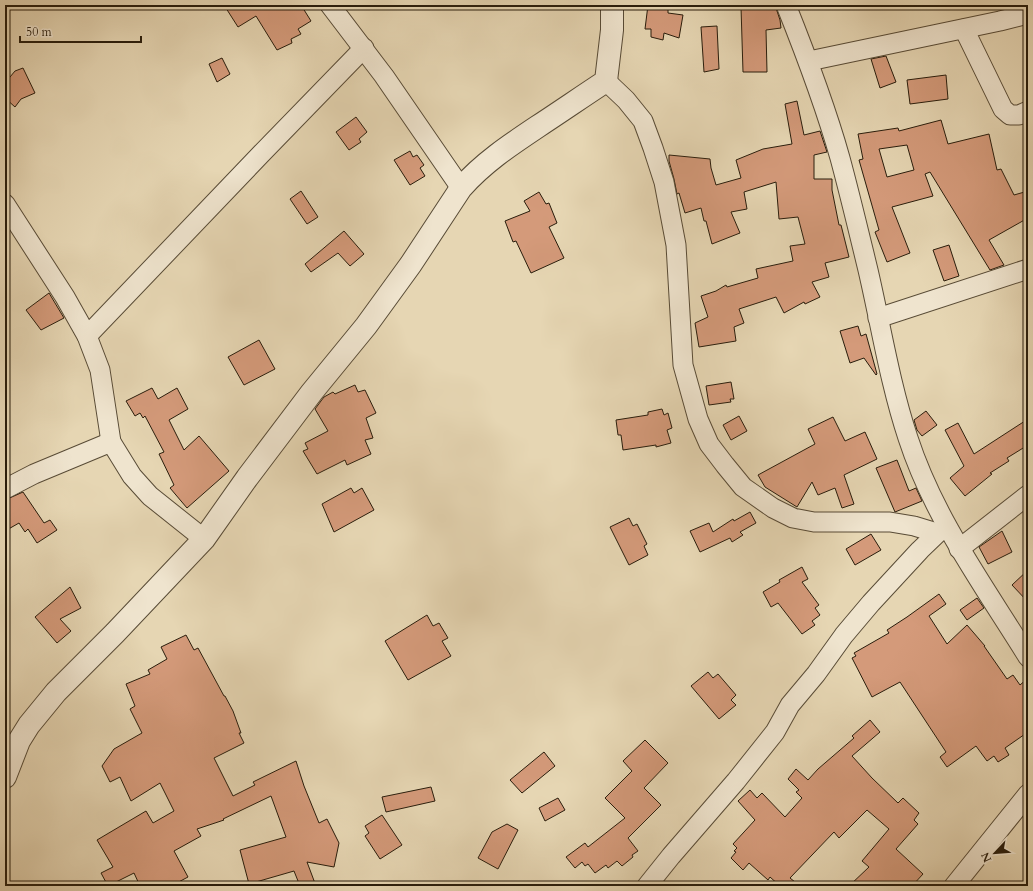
<svg xmlns="http://www.w3.org/2000/svg" width="1033" height="891" viewBox="0 0 1033 891" font-family="Cardo,serif">
  <style>
    .building { fill: #d49a7a; stroke: #291d0c; fill-rule: evenodd }
    .lines { fill: none; stroke-linecap: round; stroke-linejoin: round }
    .minor-casing { stroke: #584b36; stroke-width: 21 }
    .tertiary-casing { stroke: #584b36; stroke-width: 24 }
    .minor { stroke: #efe4ce; stroke-width: 19 }
    .tertiary { stroke: #efe4ce; stroke-width: 22 }
  </style>
  <rect width="100%" height="100%" fill="#e6d6b3"/>
  <filter id="stains"><feTurbulence type="fractalNoise" baseFrequency=".005" numOctaves="4"/><feColorMatrix values="0 0 0 0 .2 0 0 0 0 .09 0 0 0 0 .02 0 0 0 .5 -.17"/></filter>
  <radialGradient id="worn" r=".72"><stop offset=".6" stop-color="#630" stop-opacity="0"/><stop offset="1" stop-color="#630" stop-opacity=".3"/></radialGradient>
  <g class="building">
    <path d="M224,5H301L311,21L298,29L301,34L291,39L292,43L277,50L256,16L238,27Z"/>
    <path d="M648,5L668,8V13L683,15L679,38L664,33L663,40L651,37V29H645Z"/>
    <path d="M766,5H775L780,20L781,28L766,30L767,72H743L741,7L766,6Z"/>
    <path d="M717,26L719,69L704,72L701,27Z"/>
    <path d="M886,56L896,82L880,88L871,59Z"/>
    <path d="M222,58L230,74L217,82L209,64Z"/>
    <path d="M23,68L35,93L21,99L15,107L5,98V83L15,71Z"/>
    <path d="M946,75L948,99L910,104L907,80Z"/>
    <path d="M797,101L804,135L820,131L827,152L814,155V179H832V190L839,225H841L849,257L825,263L829,277L812,282L820,297L805,304L804,302L784,313L776,297L739,309L744,323L734,327L736,341L699,347L695,323L708,317L701,296L716,291L726,285L727,287L758,278L756,269L793,261L790,246L805,244L798,217L779,219L776,182L744,192L747,209L731,212L740,233L712,244L706,221H704L701,208L685,213L679,193L677,194L674,179L669,161V155L710,159L711,168L716,185L741,178L736,160L763,149L792,144L785,104Z"/>
    <path d="M356,117L367,132L359,139L361,142L349,150L336,132Z"/>
    <path d="M941,120L948,144L989,134L997,170L1001,169L1014,195L1028,191V218L989,240L1004,265L990,270L930,172L925,174L933,196L892,207L910,253L887,262L875,232L879,230L859,160L863,159L858,134L898,128L899,131ZM907,145L914,170L887,177L879,149Z"/>
    <path d="M410,151L413,157L417,155L424,165L420,168L425,176L410,185L394,160Z"/>
    <path d="M301,191L318,217L307,224L290,199Z"/>
    <path d="M539,192L546,204L549,203L557,223L549,227L564,258L531,273L516,241L513,242L505,221L530,211L524,201Z"/>
    <path d="M344,231L364,254L350,266L338,253L311,272L305,264Z"/>
    <path d="M949,245L959,276L944,281L933,250Z"/>
    <path d="M49,293L64,318L41,330L26,310Z"/>
    <path d="M858,326L861,336L866,334L877,374L876,375L864,358L850,363L840,331Z"/>
    <path d="M259,340L275,369L244,385L228,357Z"/>
    <path d="M731,382L734,399H730L731,402L709,405L706,386Z"/>
    <path d="M355,385L358,392L365,390L376,413L366,418L373,438L365,440L371,454L347,465L345,460L317,474L303,451L308,449L305,443L328,431L315,409L324,397L333,392L335,394Z"/>
    <path d="M152,388L158,399L177,388L188,409L169,420L184,450L199,436L229,471L187,508L170,488L174,485L159,454L164,452L145,416L143,418L140,413L135,416L126,401Z"/>
    <path d="M662,409L664,415L668,413L672,428L667,430L671,443L656,447V445L623,450L621,435H618L616,420L648,415V412Z"/>
    <path d="M926,411L937,425L922,436L917,430L914,420Z"/>
    <path d="M739,416L747,431L731,440L723,425Z"/>
    <path d="M833,417L845,441L865,432L877,459L844,475L854,504L842,508L835,488L818,495L812,482L797,507L765,487L758,475L815,444L808,429Z"/>
    <path d="M1028,419V445L1007,458L1009,461L990,473L992,474L965,496L950,478L964,466L945,430L958,423L974,454Z"/>
    <path d="M897,460L909,491L916,488L922,501L895,512L876,468Z"/>
    <path d="M351,488L354,493L362,488L374,510L334,532L322,504Z"/>
    <path d="M23,492L44,523L50,520L57,530L37,543L28,529L25,532L19,523L5,531V500Z"/>
    <path d="M750,512L756,523L740,532L743,535L732,542L730,538L700,552L690,531L709,523L713,532L733,519L734,521Z"/>
    <path d="M629,518L633,526L637,524L647,544L644,546L648,555L629,565L610,527Z"/>
    <path d="M1002,531L1012,552L988,564L979,547Z"/>
    <path d="M871,534L881,550L855,565L846,549Z"/>
    <path d="M802,567L808,579L802,582L819,605L815,608L820,615L812,621L815,625L802,634L778,603L771,607L763,592L780,582L779,580Z"/>
    <path d="M1028,570V602L1012,585Z"/>
    <path d="M70,587L81,608L60,619L71,631L57,643L35,617Z"/>
    <path d="M939,594L946,604L929,616L947,644L967,625L985,646H984L1007,679L1013,675L1020,685L1028,678V732L1005,748L1009,755L998,762L994,756L987,761L976,746L947,767L940,757L946,752L900,682L872,697L852,658L856,656L854,653L889,633L887,630L907,617Z"/>
    <path d="M977,598L984,608L967,620L960,610Z"/>
    <path d="M427,615L433,626L439,623L448,638L442,641L451,656L408,680L385,641Z"/>
    <path d="M186,635L194,650L198,648L224,696H225L233,711L241,733H239L244,743L214,758L233,796L255,785L253,782L296,761L304,786L319,823L327,819L339,843L334,867L307,862L316,886H300L294,871L249,884L240,850L286,837L271,796L223,819L224,820L197,829L201,836L174,851L188,877L171,886H140L134,873L108,886L101,873L113,867L97,840L146,811L153,823L174,811L160,783L131,801L120,777L110,782L102,766L114,749L142,733L130,709L135,706L126,684L150,674L148,670L167,659L161,647Z"/>
    <path d="M708,672L713,678L718,674L736,695L731,700L736,705L719,719L691,686Z"/>
    <path d="M870,720L880,732L852,756L872,778L898,803L903,798L919,813L914,820L918,824L896,849L923,874L912,886H849L869,867L862,861L889,829L867,810L839,838L834,832L790,878L800,886H780L770,877L768,880L749,863L743,870L731,858L736,852L734,851L737,848L733,844L755,820L738,801L750,790L757,798L762,793L785,817L802,798L796,792L799,790L788,779L796,769L808,780L818,769L854,738L852,736Z"/>
    <path d="M645,740L668,763L644,788L661,805L628,838L638,851L632,855L633,857L622,866L617,861L608,868L606,865L595,873L588,864L585,866L582,862L575,868L566,857L585,843L588,847L625,818L605,798L632,771L623,761Z"/>
    <path d="M544,752L555,766L522,793L510,780Z"/>
    <path d="M431,787L435,801L386,812L382,797Z"/>
    <path d="M558,798L565,810L545,821L539,808Z"/>
    <path d="M382,815L402,845L380,859L365,836L369,833L365,826Z"/>
    <path d="M507,824L518,830L498,869L478,858L492,832Z"/>
  </g>
  <g class="lines">
    <g class="minor-casing">
      <g id="minor">
        <path d="M330,5L384,76L461,188"/>
        <path d="M786,5C806,55 825,105 840,158C850,195 859,233 868,270C881,326 890,384 908,438C934,518 984,586 1028,657"/>
        <path d="M964,29L1003,109L1010,115H1019L1028,111"/>
        <path d="M809,61L1000,21L1028,14"/>
        <path d="M606,81L626,100L643,121L653,148L664,182L676,245L683,365L698,419L709,444L725,465L743,487L773,508L793,518L814,522H890L914,526L937,533"/>
        <path d="M5,204L65,297L87,336L100,370L111,442"/>
        <path d="M878,318L1028,269"/>
        <path d="M87,336L261,154L364,48"/>
        <path d="M5,489L34,474L111,442L132,476L150,496L204,539"/>
        <path d="M959,549L1028,495"/>
        <path d="M647,886L671,856L736,781L775,732L790,705L816,674L844,635L871,603L920,550L945,526"/>
        <path d="M954,886L1028,794"/>
      </g>
    </g>
    <g class="tertiary-casing">
      <path id="tertiary" d="M5,777L19,741L29,725L56,692L115,633L204,539L247,478L312,392L366,326L411,264L461,188C483,163 510,145 537,127C560,112 583,96 606,81L612,30V5"/>
    </g>
    <use href="#minor" class="minor"/>
    <use href="#tertiary" class="tertiary"/>
  </g>
  <rect width="1033" height="891" fill="none" stroke="#e6d6b3" stroke-width="20"/>
  <rect x="6" y="6" width="1021" height="879" fill="none" stroke="#291d0c" stroke-width="2"/>
  <rect x="10" y="10" width="1013" height="871" fill="none" stroke="#291d0c"/>
  <g transform="translate(995 853) rotate(244)" stroke="#efe4ce" stroke-width="3" paint-order="stroke">
  <path d="M0-3L7 15L0 10L-7 15Z" fill="#291d0c"/>
  <text y="-6" font-size="11" font-weight="bold" text-anchor="middle" fill="#291d0c">N</text>
  </g>
  <path d="M20 36v6h121v-6" fill="none" stroke="#291d0c" stroke-width="2"/>
  <text x="26" y="36" font-size="12" fill="#291d0c" stroke="#efe4ce" stroke-width="3" paint-order="stroke">50 m</text>
  <rect width="100%" height="100%" filter="url(#stains)"/>
  <rect width="100%" height="100%" fill="url(#worn)"/>
</svg>
